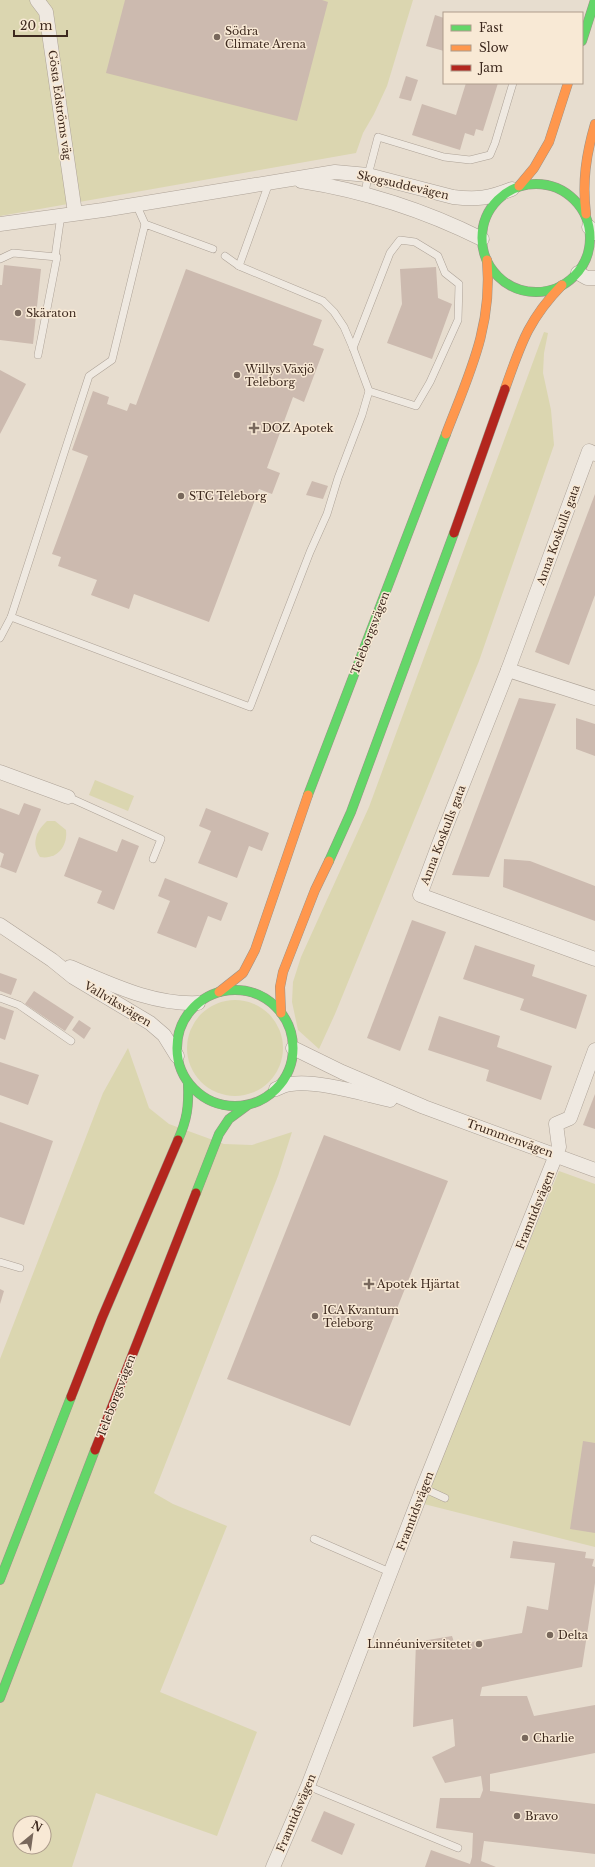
<svg xmlns="http://www.w3.org/2000/svg" width="595" height="1867" viewBox="0 0 595 1867" font-family="'Libre Baskerville',serif">
  <style>
    .green { fill: #dbd6b0; fill-rule: evenodd }
    .building { fill: #ccbaaf }
    .lines { fill: none; stroke-linecap: round; stroke-linejoin: round }
    .lane-casing { stroke: #ada297; stroke-width: 8 }
    .street-casing { stroke: #ada297; stroke-width: 15 }
    .fast-casing { stroke: #9c9288; stroke-width: 10 }
    .slow-casing { stroke: #9c9288; stroke-width: 10 }
    .jam-casing { stroke: #9c9288; stroke-width: 10 }
    .lane { stroke: #efe9e1; stroke-width: 7 }
    .street { stroke: #efe9e1; stroke-width: 14 }
    .fast { stroke: #63d668; stroke-width: 9 }
    .slow { stroke: #ff974d; stroke-width: 9 }
    .jam { stroke: #b3261e; stroke-width: 9 }
    .poi-dot { fill: #78685c; stroke: #f8e9d5; stroke-width: 1.5 }
    .labels { text-anchor: middle; dominant-baseline: central; stroke-width: 3; stroke-linejoin: round; paint-order: stroke }
    .poi-label { font-size: 11px; fill: #3d291e; stroke: #f8e9d5; text-anchor: start }
    .street-label { font-size: 11px; fill: #3d291e; stroke: #f8e9d5 }
  </style>
  <rect width="100%" height="100%" fill="#e7ddcf"/>
  <g class="green">
    <path d="M0,0H413L387,86L374,114L363,133L356,153L0,216Z"/>
    <path d="M544,332L548,333L544,353L543,373L551,410L554,445L479,661L335,1014L319,1049L298,1030L292,1002L293,982L301,957L369,807Z"/>
    <path d="M95,780L134,796L128,811L89,795Z"/>
    <path d="M47,821H55L66,830C68,846 57,860 40,857C31,844 36,831 47,821Z"/>
    <circle cx="235" cy="1048" r="48"/>
    <path d="M128,1048L149,1108L169,1124L224,1144L252,1145L292,1132L278,1176L154,1493L173,1504L227,1526L160,1692L257,1732L217,1836L96,1793L72,1867H0V1359L103,1093ZM20,1823H44V1847H20Z"/>
    <path d="M559,1171L595,1184V1547L420,1503Z"/>
  </g>
  <g class="building">
    <path d="M125,0H322L328,2L297,121L106,73Z"/>
    <path d="M435,15L444,18V51L426,46Z"/>
    <path d="M406,76L418,80L411,101L399,98Z"/>
    <path d="M466,83H498L483,131L476,129L474,136L465,133L460,150L412,135L422,104L456,115Z"/>
    <path d="M4,265L41,269L33,344L0,340V285H2Z"/>
    <path d="M436,267L438,298L452,304L432,359L387,343L402,304L400,269Z"/>
    <path d="M186,269L322,320L313,345L324,349L304,402L293,397L267,468L280,473L272,494L259,489L209,622L134,594L129,609L91,595L97,580L58,566L61,557L52,554L88,456L72,450L93,391L109,397L107,404L127,411L130,403L136,405Z"/>
    <path d="M0,370L26,384L0,434Z"/>
    <path d="M312,481L328,486L323,499L306,495Z"/>
    <path d="M595,494V595L569,665L535,652Z"/>
    <path d="M519,698L556,704L489,877L452,875Z"/>
    <path d="M576,718L595,724V756L576,749Z"/>
    <path d="M24,803L41,809L16,873L0,867L4,854L0,852V808L19,815Z"/>
    <path d="M206,808L269,833L262,851L249,846L237,878L198,863L211,831L199,826Z"/>
    <path d="M79,837L117,852L122,839L139,846L114,910L97,903L102,891L64,876Z"/>
    <path d="M504,859L530,861L595,886V921L503,887Z"/>
    <path d="M165,878L228,903L221,921L208,916L196,948L157,933L170,901L158,896Z"/>
    <path d="M412,920L446,932L400,1051L367,1038Z"/>
    <path d="M475,945L535,965L532,976L587,995L576,1029L520,1010L524,999L463,979Z"/>
    <path d="M0,973L17,979L11,995L0,991Z"/>
    <path d="M34,991L74,1017L65,1031L25,1004Z"/>
    <path d="M0,1006L14,1011L5,1040L0,1038Z"/>
    <path d="M439,1016L500,1036L497,1047L552,1066L541,1100L486,1081L489,1070L428,1050Z"/>
    <path d="M79,1020L91,1028L84,1039L72,1030Z"/>
    <path d="M0,1062L39,1075L28,1105L0,1095Z"/>
    <path d="M595,1094V1129L583,1125Z"/>
    <path d="M0,1122L53,1141L24,1225L0,1217Z"/>
    <path d="M324,1135L448,1181L350,1426L227,1379Z"/>
    <path d="M0,1289L4,1291L0,1304Z"/>
    <path d="M583,1441L595,1443V1533L570,1529Z"/>
    <path d="M513,1541L586,1552L585,1558L594,1559L592,1566L595,1567V1583L582,1667L482,1687L480,1696H527L534,1716L595,1705V1753L490,1774V1791L595,1804V1854L484,1841L481,1861L496,1867H425L431,1850L470,1864L472,1857L473,1833L436,1828L440,1798H480L483,1790L481,1776L445,1783L432,1757L455,1746L453,1719L413,1727L416,1642L452,1636L455,1645L522,1633L527,1606L548,1610L555,1563L510,1558Z"/>
    <path d="M324,1811L355,1824L342,1855L311,1841Z"/>
  </g>
  <g class="lines">
    <g class="lane-casing">
      <g id="lane">
        <path d="M365,194L368,175L378,137L444,157L470,160L490,155L495,143L513,83"/>
        <path d="M136,204L145,224"/>
        <path d="M213,249L145,224L112,360L89,376L11,617L250,707L310,552L327,514L338,478L362,415L369,391L353,348L344,327L334,312L323,301L239,266L225,256"/>
        <path d="M55,257L61,215"/>
        <path d="M0,259L13,253L57,257L38,355"/>
        <path d="M239,266L269,183"/>
        <path d="M353,348L390,253L400,240L415,242L438,256L445,273L459,284L458,320L430,382L416,406L369,391"/>
        <path d="M0,638L11,617"/>
        <path d="M68,797L161,839L153,859"/>
        <path d="M0,998L19,1005L71,1041"/>
        <path d="M0,1262L20,1268"/>
        <path d="M423,1488L445,1498"/>
        <path d="M314,1539L392,1573"/>
        <path d="M308,1786L458,1848"/>
      </g>
    </g>
    <g class="street-casing">
      <g id="street">
        <path d="M37,0L46,12L75,213"/>
        <path d="M301,181C365,191 424,210 482,239"/>
        <path d="M0,224L103,210L335,172L368,175L453,197C478,200 489,198 512,189"/>
        <path d="M589,227L595,233"/>
        <path d="M578,273L587,278H595"/>
        <path d="M595,454L589,451L508,670L439,844L420,895L595,959"/>
        <path d="M508,670L595,698"/>
        <path d="M0,772L68,797"/>
        <path d="M0,925L52,960L73,977L150,1023L164,1035L177,1056"/>
        <path d="M70,967C111,984 152,1005 198,1003"/>
        <path d="M293,1048L342,1072L424,1107L595,1170"/>
        <path d="M276,1089C281,1087 286,1084 291,1084C318,1080 363,1094 390,1100"/>
        <path d="M273,1867L308,1786L423,1488L556,1155L559,1147L556,1124L570,1118L595,1050"/>
      </g>
    </g>
    <g class="fast-casing">
      <g id="fast">
        <path d="M582,41L595,0"/>
        <circle cx="536" cy="238" r="54"/>
        <path d="M308,795L446,434"/>
        <path d="M329,861L351,812L454,533"/>
        <circle cx="235" cy="1048" r="58"/>
        <path d="M178,1140C187,1120 189,1106 188,1084"/>
        <path d="M196,1193L219,1134L229,1119L248,1105"/>
        <path d="M0,1580L71,1397"/>
        <path d="M0,1698L95,1450"/>
      </g>
    </g>
    <g class="slow-casing">
      <g id="slow">
        <path d="M519,186L534,168L549,142L568,83"/>
        <path d="M586,214C582,182 586,155 595,124"/>
        <path d="M505,389C521,344 528,320 562,285"/>
        <path d="M446,434C469,374 493,326 487,260"/>
        <path d="M219,992L243,973L255,950L308,795"/>
        <path d="M281,1013L280,987L283,972L315,890L329,861"/>
      </g>
    </g>
    <g class="jam-casing">
      <g id="jam">
        <path d="M454,533L505,389"/>
        <path d="M71,1397L102,1318L178,1140"/>
        <path d="M95,1450L196,1193"/>
      </g>
    </g>
    <use href="#lane" class="lane"/>
    <use href="#street" class="street"/>
    <use href="#fast" class="fast"/>
    <use href="#slow" class="slow"/>
    <use href="#jam" class="jam"/>
  </g>
  <g class="poi-dot">
    <circle cx="217" cy="37" r="4"/>
    <circle cx="18" cy="313" r="4"/>
    <circle cx="237" cy="375" r="4"/>
    <path d="M252 422h4v4h4v4h-4v4h-4v-4h-4v-4h4z"/>
    <circle cx="181" cy="496" r="4"/>
    <path d="M367 1278h4v4h4v4h-4v4h-4v-4h-4v-4h4z"/>
    <circle cx="315" cy="1316" r="4"/>
    <circle cx="550" cy="1635" r="4"/>
    <circle cx="479" cy="1644" r="4"/>
    <circle cx="525" cy="1738" r="4"/>
    <circle cx="517" cy="1816" r="4"/>
  </g>
  <g class="labels">
    <g class="poi-label">
      <text x="225" y="31">Södra<tspan x="225" dy="13">Climate Arena</tspan></text>
      <text x="26" y="313">Skäraton</text>
      <text x="245" y="369">Willys Växjö<tspan x="245" dy="13">Teleborg</tspan></text>
      <text x="262" y="428">DOZ Apotek</text>
      <text x="189" y="496">STC Teleborg</text>
      <text x="377" y="1284">Apotek Hjärtat</text>
      <text x="323" y="1310">ICA Kvantum<tspan x="323" dy="13">Teleborg</tspan></text>
      <text x="558" y="1635">Delta</text>
      <text x="471" y="1644" text-anchor="end">Linnéuniversitetet</text>
      <text x="533" y="1738">Charlie</text>
      <text x="525" y="1816">Bravo</text>
    </g>
    <g class="street-label">
      <text transform="translate(60 105) rotate(82)">Gösta Edströms väg</text>
      <text transform="translate(403 185) rotate(13)">Skogsuddevägen</text>
      <text transform="translate(558 535) rotate(-70)">Anna Koskulls gata</text>
      <text transform="translate(370 633) rotate(-69)">Teleborgsvägen</text>
      <text transform="translate(443 835) rotate(-69)">Anna Koskulls gata</text>
      <text transform="translate(118 1004) rotate(31)">Vallviksvägen</text>
      <text transform="translate(510 1138) rotate(20)">Trummenvägen</text>
      <text transform="translate(535 1210) rotate(-68)">Framtidsvägen</text>
      <text transform="translate(116 1396) rotate(-69)">Teleborgsvägen</text>
      <text transform="translate(415 1511) rotate(-69)">Framtidsvägen</text>
      <text transform="translate(296 1813) rotate(-67)">Framtidsvägen</text>
    </g>
  </g>
  <rect x="443" y="12" width="140" height="72" fill="#f8e9d5" stroke="#ad9c8c"/>
  <rect x="451" y="25" width="20" height="6" fill="#63d668" stroke="#ad9c8c"/>
  <text x="479" y="32" font-size="12" fill="#3d291e">Fast</text>
  <rect x="451" y="45" width="20" height="6" fill="#ff974d" stroke="#ad9c8c"/>
  <text x="479" y="52" font-size="12" fill="#3d291e">Slow</text>
  <rect x="451" y="65" width="20" height="6" fill="#b3261e" stroke="#ad9c8c"/>
  <text x="479" y="72" font-size="12" fill="#3d291e">Jam</text>
  <g transform="translate(32 1835) rotate(29)"><circle r="19" fill="#f8e9d5" stroke="#ad9c8c"/>
  <path d="M0-3L7 15L0 10L-7 15Z" fill="#78685c"/>
  <text y="-6" font-size="11" font-weight="bold" text-anchor="middle" fill="#3d291e">N</text>
  </g>
  <path d="M14 30v6h53v-6" fill="none" stroke="#3d291e" stroke-width="2"/>
  <text x="20" y="30" font-size="12" fill="#3d291e" stroke="#f8e9d5" stroke-width="3" paint-order="stroke">20 m</text>
</svg>
